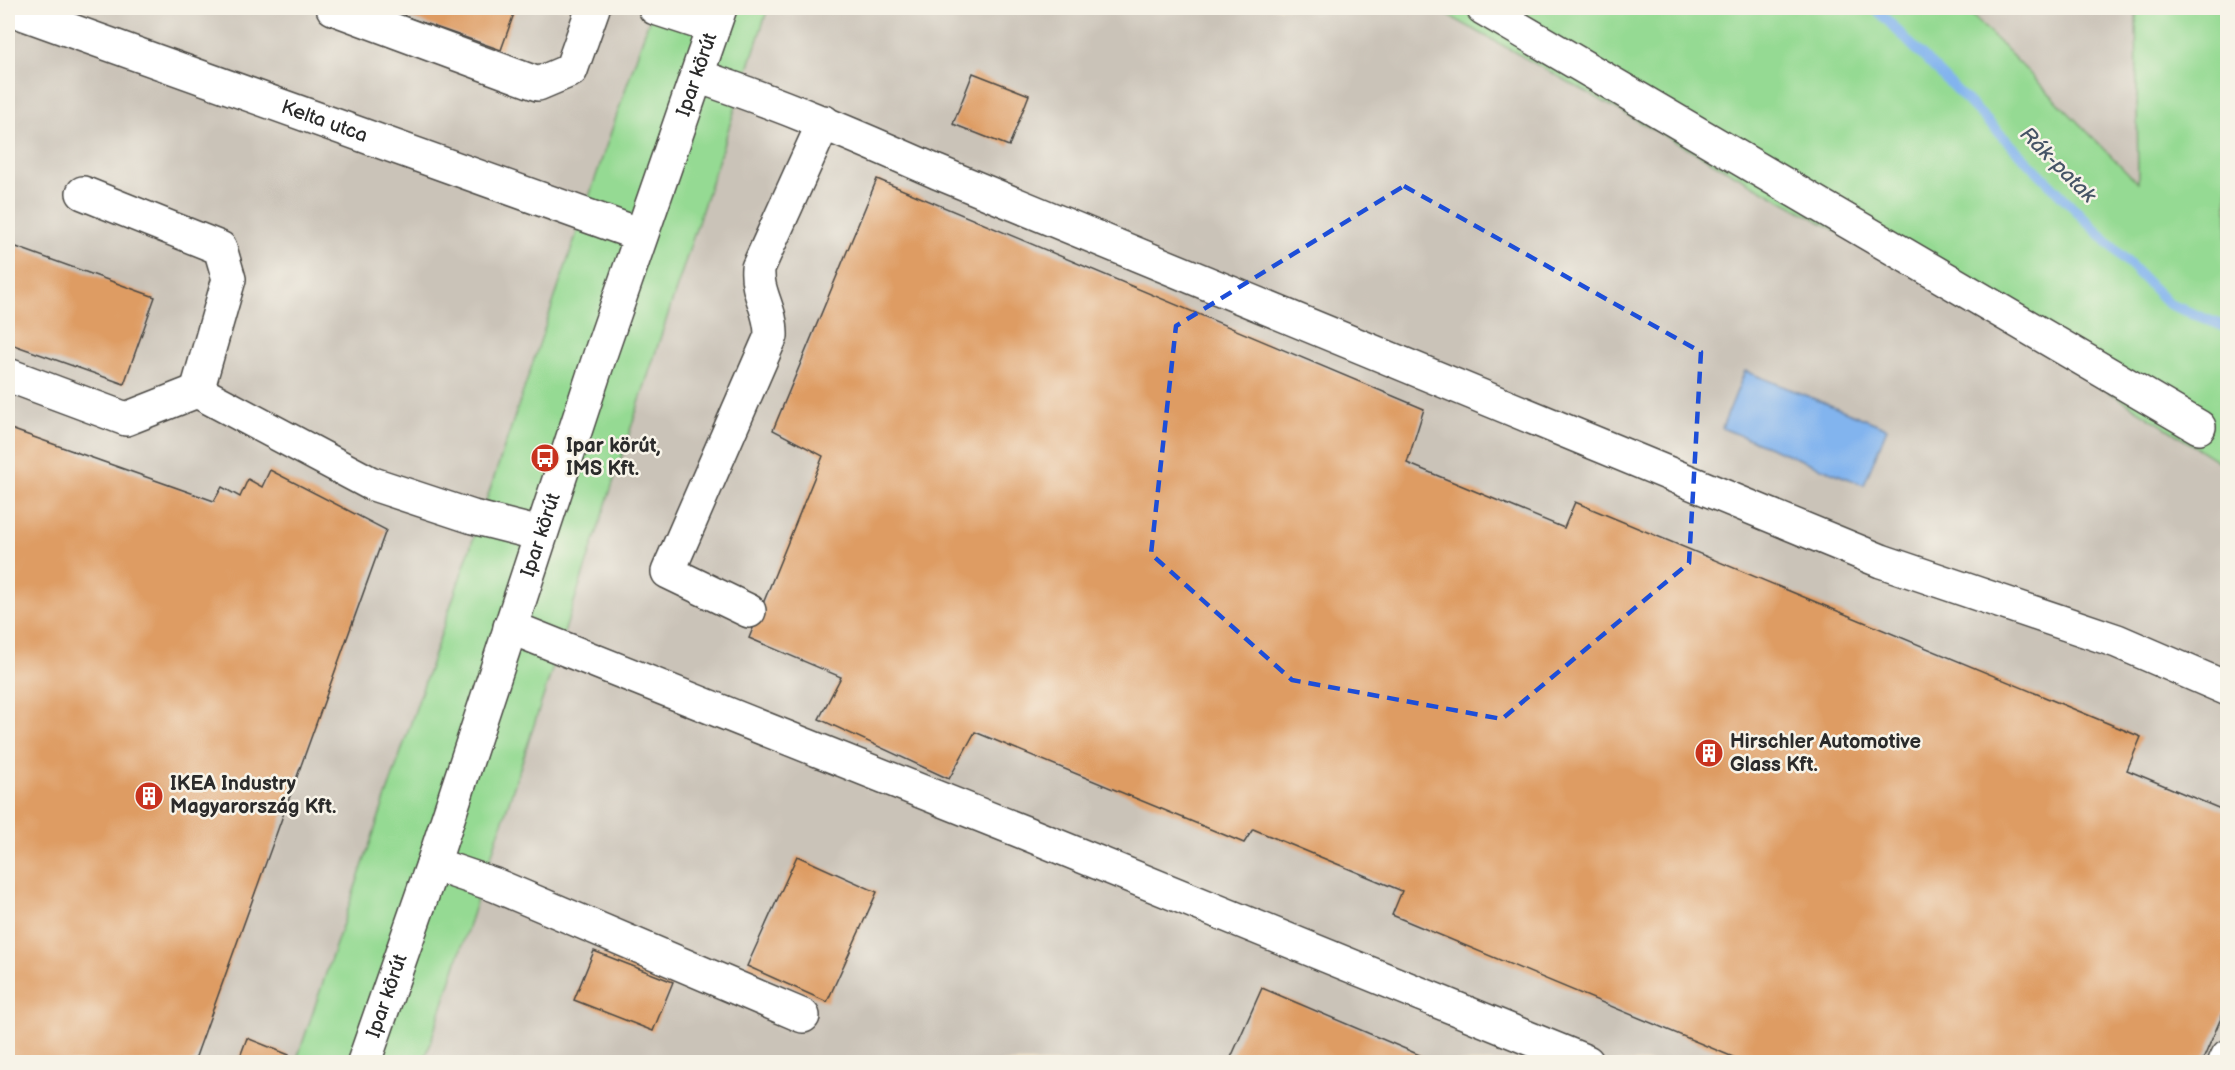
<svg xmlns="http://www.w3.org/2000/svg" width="2235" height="1070" viewBox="0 0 2235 1070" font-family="'Balsamiq Sans',sans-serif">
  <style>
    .industrial { fill: #cac3b8 }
    .green { fill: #95da93; stroke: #60825f; stroke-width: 1.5 }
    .water { fill: #82b4ee; stroke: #56708c; stroke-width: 1.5 }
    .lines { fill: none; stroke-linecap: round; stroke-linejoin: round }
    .stream { stroke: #82b4ee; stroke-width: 10 }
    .building { fill: #de9c63 }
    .minor-casing { stroke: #494743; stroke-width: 36 }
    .minor { stroke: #fff; stroke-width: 33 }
    .marked { fill: none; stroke: #1d4ed8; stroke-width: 4.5; stroke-dasharray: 12 8; stroke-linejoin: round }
    .labels { text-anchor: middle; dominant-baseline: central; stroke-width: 5; stroke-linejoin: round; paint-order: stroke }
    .street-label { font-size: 20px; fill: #2b2b2b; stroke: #f7f3e8 }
    .poi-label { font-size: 20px; font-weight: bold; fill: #2b2b2b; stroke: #f7f3e8; text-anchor: start }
    .water-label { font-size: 21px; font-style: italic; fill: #455466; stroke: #f7f3e8 }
  </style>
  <rect width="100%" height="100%" fill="#f7f3e8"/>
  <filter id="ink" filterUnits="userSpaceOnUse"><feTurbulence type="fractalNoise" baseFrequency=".0167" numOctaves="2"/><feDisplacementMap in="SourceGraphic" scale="12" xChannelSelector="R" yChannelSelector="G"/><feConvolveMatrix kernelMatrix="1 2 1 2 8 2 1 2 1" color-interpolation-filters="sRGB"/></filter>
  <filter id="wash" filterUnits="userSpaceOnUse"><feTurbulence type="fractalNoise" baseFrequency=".008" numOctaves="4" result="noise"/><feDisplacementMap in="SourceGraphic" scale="24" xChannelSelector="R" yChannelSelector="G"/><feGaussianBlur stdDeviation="1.35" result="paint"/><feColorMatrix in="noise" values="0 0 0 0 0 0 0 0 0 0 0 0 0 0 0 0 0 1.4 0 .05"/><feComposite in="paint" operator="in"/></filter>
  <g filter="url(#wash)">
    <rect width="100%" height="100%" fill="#f2e3c8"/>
    <g class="industrial">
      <path d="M8,8H653L296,1062H8Z"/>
      <path d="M768,8H1435L1995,319L2227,467V1062H424Z"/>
      <path d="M1965,8H2136L2139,183Z"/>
    </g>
    <g class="green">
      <path d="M653,8H768L424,1062H296Z"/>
      <path d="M1435,8H1965L2138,183L2136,8H2227V467L1995,319Z"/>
    </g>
    <path class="water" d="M1745,371L1887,428L1864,485L1722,428Z"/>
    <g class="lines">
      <path class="stream" d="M1875,8L2169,304L2228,328"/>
    </g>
    <g id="blocks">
      <g class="building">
        <path d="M407,8H516L501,50L404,16Z"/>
        <path d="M973,73L1029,95L1009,146L953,124Z"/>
        <path d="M877,179L1424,409L1407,463L1564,528L1575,502L2141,737L2127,770L2228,812V1002L2202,1062H1745L1392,915L1402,891L1253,829L1244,843L975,732L949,779L819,719L841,677L749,638L823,456L773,430Z"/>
        <path d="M8,244L155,297L124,384L8,343Z"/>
        <path d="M8,428L214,501L222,487L240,497L248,479L262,487L270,470L386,530L194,1062H8Z"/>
        <path d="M797,856L877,892L827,1002L747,966Z"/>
        <path d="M594,951L673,982L653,1031L574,1000Z"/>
        <path d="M1262,988L1436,1062H1229Z"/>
        <path d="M247,1038L289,1055L286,1062H238Z"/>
      </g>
    </g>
  </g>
  <g filter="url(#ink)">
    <use href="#blocks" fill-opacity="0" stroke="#494743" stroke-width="1.5"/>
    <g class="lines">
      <g class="minor-casing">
        <g id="minor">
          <path id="s1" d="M8,8L641,235"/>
          <path d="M333,8L538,84L571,70L593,8"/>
          <path d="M655,8L713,27"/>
          <path d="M1483,8L2199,427"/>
          <path d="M697,76C779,103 858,137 937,172L1881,561L2117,641L2228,689"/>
          <path d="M83,193L220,248L229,279L197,391"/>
          <path d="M8,375L126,419L197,391L370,483L473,517L540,534"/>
          <path d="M749,611L668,572L771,336C772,310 756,294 758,268L824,122"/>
          <path d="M510,627L1023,832L1587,1062"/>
          <path d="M433,864L495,885L803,1016"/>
          <path id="s2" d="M364,1062L433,864L601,352L720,8"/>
          <path d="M2225,1062L2228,1056"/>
        </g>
      </g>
      <use href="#minor" class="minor"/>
    </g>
  </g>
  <path class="marked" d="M1404,186L1701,352L1689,563L1502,719L1292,680L1151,554L1176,326Z"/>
  <defs>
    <g id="bus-disc" transform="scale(1.5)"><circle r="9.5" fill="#c8321e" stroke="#f7f3e8"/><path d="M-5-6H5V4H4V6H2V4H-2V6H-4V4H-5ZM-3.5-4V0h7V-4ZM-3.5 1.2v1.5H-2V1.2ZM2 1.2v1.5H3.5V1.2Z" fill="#fff"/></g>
    <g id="building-disc" transform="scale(1.5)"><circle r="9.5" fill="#c8321e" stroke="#f7f3e8"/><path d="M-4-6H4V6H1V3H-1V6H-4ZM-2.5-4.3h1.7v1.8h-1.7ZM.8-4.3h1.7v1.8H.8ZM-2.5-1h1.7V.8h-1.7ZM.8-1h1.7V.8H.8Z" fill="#fff"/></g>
  </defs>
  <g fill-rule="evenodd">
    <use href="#bus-disc" x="545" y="458"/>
    <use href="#building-disc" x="1709" y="753"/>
    <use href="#building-disc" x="149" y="796"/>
  </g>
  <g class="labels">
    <g class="street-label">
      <text stroke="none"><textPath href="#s2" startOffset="1042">Ipar körút</textPath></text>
      <text stroke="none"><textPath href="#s1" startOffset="336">Kelta utca</textPath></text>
      <text stroke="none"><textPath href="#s2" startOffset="556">Ipar körút</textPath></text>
      <text stroke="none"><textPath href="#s2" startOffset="70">Ipar körút</textPath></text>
    </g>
    <g class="poi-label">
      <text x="566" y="446">Ipar körút,<tspan x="566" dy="23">IMS Kft.</tspan></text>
      <text x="1730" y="742">Hirschler Automotive<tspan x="1730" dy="23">Glass Kft.</tspan></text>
      <text x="170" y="784">IKEA Industry<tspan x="170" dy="23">Magyarország Kft.</tspan></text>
    </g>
    <g class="water-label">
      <text transform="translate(2058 165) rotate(45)">Rák-patak</text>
    </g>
  </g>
  <rect width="2235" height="1070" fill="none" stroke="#f7f3e8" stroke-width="30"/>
</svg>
